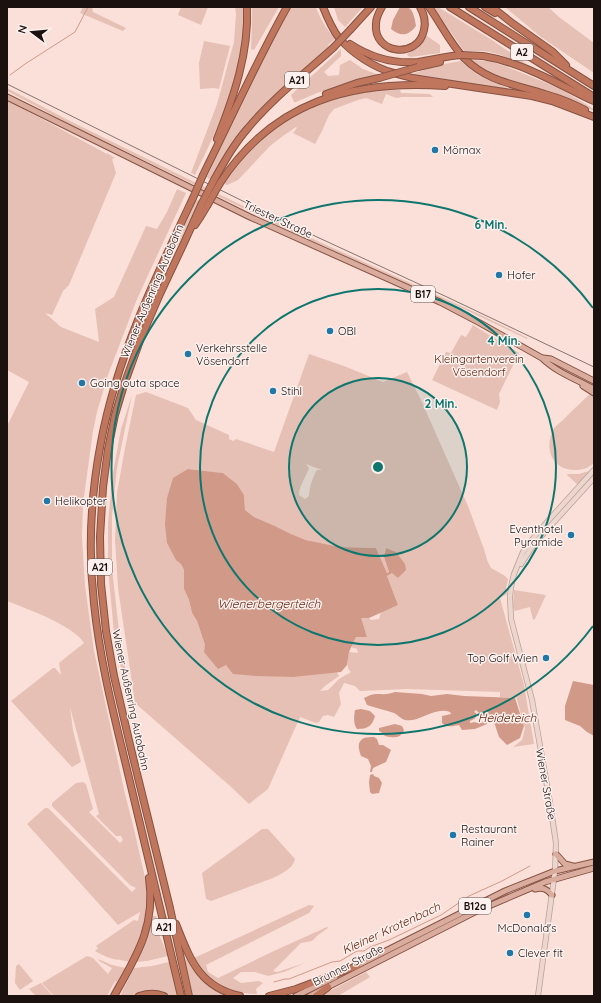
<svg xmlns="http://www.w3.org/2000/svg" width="601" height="1003" viewBox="0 0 601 1003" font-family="Quicksand,sans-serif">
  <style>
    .green { fill: #e6c0b4; fill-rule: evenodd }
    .water { fill: #d19988 }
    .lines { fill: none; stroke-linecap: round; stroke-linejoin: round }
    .stream { stroke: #d19988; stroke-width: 1 }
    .secondary-casing { stroke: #baa29a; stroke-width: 6 }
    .primary-casing { stroke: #865242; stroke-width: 7 }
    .motorway-casing { stroke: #865242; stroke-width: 8 }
    .secondary { stroke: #ecd6ce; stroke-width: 4.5 }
    .primary { stroke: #d9ac9e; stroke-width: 5 }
    .motorway { stroke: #c0755d; stroke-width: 6 }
    .tram { stroke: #867570; stroke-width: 1 }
    .motorway-bridge-casing { stroke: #865242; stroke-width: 8; stroke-linecap: butt }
    .motorway-bridge { stroke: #c0755d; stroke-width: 6 }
    .ring { fill: none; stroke: #0f766e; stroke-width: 2 }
    .poi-dot { fill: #2178a7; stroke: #fcf1ee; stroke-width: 1.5 }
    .labels { text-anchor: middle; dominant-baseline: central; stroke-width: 3; stroke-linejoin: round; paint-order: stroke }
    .shield { fill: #fcf1ee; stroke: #5e5553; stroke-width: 1 }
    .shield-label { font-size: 10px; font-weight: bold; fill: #1b1210 }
    .poi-label { font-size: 11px; fill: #1b1210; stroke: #fcf1ee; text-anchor: start }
    .street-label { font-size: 11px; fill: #1b1210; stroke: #fcf1ee }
    .park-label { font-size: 11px; fill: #5b1901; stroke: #fcf1ee }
    .water-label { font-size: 12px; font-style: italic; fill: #601e06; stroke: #fcf1ee }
    .centre { fill: #0f766e; stroke: #fcf1ee; stroke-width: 2 }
    .ring-label { font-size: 12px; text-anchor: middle; font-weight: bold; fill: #0f766e; stroke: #fcf1ee; stroke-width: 3; stroke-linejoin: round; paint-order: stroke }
  </style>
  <rect width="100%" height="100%" fill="#fae0d8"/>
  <g class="green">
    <path d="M83,7H92L93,12L126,28L123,31L80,13Z"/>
    <path d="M181,7H208L201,25L178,15Z"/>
    <path d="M235,7H243C248,66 220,124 195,175L191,173L217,104L234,42L236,14Z"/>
    <path d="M252,7H279L254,50L251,49L252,21Z"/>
    <path d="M290,7H316C320,19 327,29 335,39L328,45L329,46L327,48C297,75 266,100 241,131C229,146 220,162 211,178H210L209,179L207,177L257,69Z"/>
    <path d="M334,7H363L345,27L338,20Z"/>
    <path d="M433,7H438L492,40L531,67L498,54L484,51H464Z"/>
    <path d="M505,7H548L559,17L594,43V73L541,37Z"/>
    <path d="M427,36L440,45V53L411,57L408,56L407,54L418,48Z"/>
    <path d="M204,41L230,46L219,89L214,88L200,89L199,63Z"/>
    <path d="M341,49V56L324,72L328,76L339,75L340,65L350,60L363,69L379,75L351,82L317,93L296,102H294L291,95Z"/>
    <path d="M471,60L488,61L505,66L559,88L594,109V111C579,104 564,96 548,91C537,88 526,86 515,83C499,79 484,71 471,60Z"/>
    <path d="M461,61C476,75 489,81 508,88L509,90L406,76L411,74L444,64Z"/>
    <path d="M7,88L70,121L280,224L481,315L528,338L527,339L464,309L279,226L61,120L45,111L7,91Z"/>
    <path d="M379,90H400L401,93L430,94L433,97H402L396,98L386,94L382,104L366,98L358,100L334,109L329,115L322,131L315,144L293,133L297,128L296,127L283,136L270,146L238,180L227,185L224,184C229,174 236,165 244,157C269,129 303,108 339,98C352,94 366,92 379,90Z"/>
    <path d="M7,100L107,154V153L115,158L112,159L116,173L69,285L63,291L52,315L45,313L61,327L99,342L95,309L114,297L146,226L157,229L167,212L177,189L186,193L137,299L108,375L97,412L93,431L83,504L82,537L85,586L94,651L125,794L133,825L149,895L148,911L143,932L137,949L130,962L120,960V959L119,960C110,959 102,955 95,951L98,948L96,946L134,920L138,921L140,912L118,925L27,824L45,808H48L132,892L136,888L130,885L52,806V803L76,783L83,782L86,784L93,809L89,812L120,843L123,840L121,836H116L96,816L99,814L70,707L73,730L81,762L72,767L11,701L53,668H55L61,675L59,663L84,643C73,625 27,609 7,601V426L29,382L7,370Z"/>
    <path d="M196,200L199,201L175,251L174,250L176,246L175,245Z"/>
    <path d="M473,325L519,353L499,394L500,402L497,410L432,380L446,352L451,353L461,335L466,337Z"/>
    <path d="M309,354L344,366L383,382L407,372L421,400L468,506L484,549L487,560L491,568L505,576L508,579L506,588L507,594L500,598L524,685L534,744L513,747L522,740L525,728L516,696L515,698L500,697V692L407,689L360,691L355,686L344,683L339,693L341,704L334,717L328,715L323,716L319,722L316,723L300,717L268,789L249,804L230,786L135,703L118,588L115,540L117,493L125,448L136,395L146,392L188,408L196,420L229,435V439L233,441L236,439L274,452ZM306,464L322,470H317C313,476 309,488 309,496L305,499L299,495C299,486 306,477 309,468ZM188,469L223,473L237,484L244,495L245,510L254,517L275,526L291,534L306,540L340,547L376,548L387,573L389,572L384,557L386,548L392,573L387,576L398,605L381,612L379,619L371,620L369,618H360L367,637H356L351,647L357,649L358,653L349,652C348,659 345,667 351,672L339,679L328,690L320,691L325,686L339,676L337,672L294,677L226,665L205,645L197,621L192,613L189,600L184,589V570L181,564Z"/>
    <path d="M591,393L594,395V463C588,468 583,470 575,470C552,470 544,449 553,430C555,426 561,422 564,419C573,410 582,401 591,393Z"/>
    <path d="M132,395L117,468L112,516V568L119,632L131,701L128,702L114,633L108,568V523L113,473L121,429Z"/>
    <path d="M589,471L590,472L578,485L567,475L568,474H579Z"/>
    <path d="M514,590L546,595L535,619L533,620L530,607L515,611L513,607Z"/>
    <path d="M262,829H268L295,859C293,869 281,874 273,878L211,901L206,899L202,873Z"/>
    <path d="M309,905L314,906L309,913L206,965L208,972L218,978L276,950L327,927L328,928L318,935L312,941L301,943L273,971L277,972L305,963L284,972L268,976L255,972H241L233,978L241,983L259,981L263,983L256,989L257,994C239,994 218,988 206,974C201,969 198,963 194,958Z"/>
    <path d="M152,916H156L160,937L168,956L147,961L136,962L147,940Z"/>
    <path d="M87,956L93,958L108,974L112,968L99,961L98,959L112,965L126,968L111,996H109L116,982L115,981L107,996H54L42,983Z"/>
    <path d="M187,959C193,970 201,981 212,987C219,991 226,993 233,996H193L185,960Z"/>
    <path d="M169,962L177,996H170L159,992L141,993L134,996H120L134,968L152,966Z"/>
    <path d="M19,964L33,981L20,990L15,983L16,966Z"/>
    <path d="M366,972L370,977L338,996H320Z"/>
    <path d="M41,983L53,996H36L29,989Z"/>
  </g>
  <g class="water">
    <path d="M400,7C403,7 405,6 407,7C414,9 415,21 416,26C408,36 401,37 391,29L393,20Z"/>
    <path d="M188,469L223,473L237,484L244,495L245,510L254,517L275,526L291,534L306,540L340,547L376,548L387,573L389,572L384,557L386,548L396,552L405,564L406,570L398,578L392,573L387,576L398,605L369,618H361L367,637H356L349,652L347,665L341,672L294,677L256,676L233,674L226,665L218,669L204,652L205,645L197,621L192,613L189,600L184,589V570L181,564L176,560L167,543L165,524L167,498L173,478Z"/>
    <path d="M573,681L594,685V736L587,732L580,726L565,720V706Z"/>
    <path d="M395,692L422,694L431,696L447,694L464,696L515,698L524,726L520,738L507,745L499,737L492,716L490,715L481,718L480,714L476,710L474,712L476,713V717L474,719L470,721V723L475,722L477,723H481L486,721L487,724L475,729L462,730L459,725C453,726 447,728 442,723V716L451,714L450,712C435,706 419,723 405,720C401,719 398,715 394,713C386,710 375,708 367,705L364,698C372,694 373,694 381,694C386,695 391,693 395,692Z"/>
    <path d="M361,709L370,711L375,716C372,726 368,729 357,729C353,724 354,716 355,710Z"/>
    <path d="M395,724L402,726L404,730C401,739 393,738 385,736L381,732L379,731V728Z"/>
    <path d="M374,737L377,739L379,745H383L391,750L386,762L373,768L372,772H370L371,766L368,759L361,756C359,750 356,742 364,738C367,737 371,737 374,737Z"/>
    <path d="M373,774L374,776L379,778L382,783L379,793L372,794L370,792L369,782L370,775Z"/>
  </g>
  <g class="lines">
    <g class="stream">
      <path d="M10,75L25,64L75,32L88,7"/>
      <path d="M274,982L285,979H289L332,962L340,961L357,951H364L370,947L389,940L441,915L469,896L502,881L530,866"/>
    </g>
    <g class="secondary-casing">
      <g id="secondary">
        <path d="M521,564L534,544L594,478"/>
        <path d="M538,996L555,871L556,843L549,797L532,700L511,619L510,597L511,587L514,574L523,552L538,532L594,470"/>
      </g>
    </g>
    <g class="primary-casing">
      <g id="primary">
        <path d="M7,97L250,217L440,302L480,323L542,358C556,372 576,379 594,389"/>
        <path d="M543,358L551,359L594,381"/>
        <path d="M583,386L594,393"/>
        <path d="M556,854L565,864L573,866"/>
        <path d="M535,889C543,887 547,889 552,895"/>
        <path d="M354,967L505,891L555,871L594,862"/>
        <path d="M296,996L335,977"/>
        <path d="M310,996L477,911L545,882L594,868"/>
      </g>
    </g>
    <g class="motorway-casing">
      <g id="motorway">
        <path d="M323,7C327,17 332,29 339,38C352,53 374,68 394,73C400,75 406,76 412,78L532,96L552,101L594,117"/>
        <path d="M382,7C379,12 376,18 376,24C373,54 418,60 424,30C426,22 424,14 420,7"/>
        <path d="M429,7C441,24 450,43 464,58C488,82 514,84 545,94C559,98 572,103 585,110"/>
        <path d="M450,7L594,97"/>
        <path d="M469,7L594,86"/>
        <path d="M485,7L495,13"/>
        <path d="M492,7L512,23L553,52L566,65"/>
        <path d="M351,29L371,7"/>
        <path d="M350,44C370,57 393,64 418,62C432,60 447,56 461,55"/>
        <path d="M483,56C520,62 553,81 587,98L594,101"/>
        <path d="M418,67L440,62"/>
        <path d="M326,94L357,83L379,78"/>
        <path d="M217,139C234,96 249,53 247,7"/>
        <path d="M203,175C231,119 256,62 287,7"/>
        <path d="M214,180C224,162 234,144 248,128C273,98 304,74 333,48"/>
        <path d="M220,183C274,101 351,80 445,86"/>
        <path d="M195,225L201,216L207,206"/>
        <path d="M176,924C190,959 199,987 240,996"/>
        <path d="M114,996C137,955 156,926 149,878"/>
        <path d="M139,996C149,993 155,993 164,996"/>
        <path d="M181,996C164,925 147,853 130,782C116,723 100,664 94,603C88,551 91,494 101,442C117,356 156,276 193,198"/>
        <path d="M189,996L170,908L131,749L114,676L106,631L101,584L100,537L103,487L108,449L115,415L124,385L141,338L160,294L184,243L202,203"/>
        <path d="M269,996L296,989L357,966"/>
        <path d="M316,996L328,987"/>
      </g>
    </g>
    <use href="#secondary" class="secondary"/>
    <use href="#primary" class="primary"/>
    <use href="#motorway" class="motorway"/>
    <path class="tram" d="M7,84L291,225L447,297L594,367"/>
    <g class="motorway-bridge-casing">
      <g id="motorway-bridge">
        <path d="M333,48L351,29"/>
        <path d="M461,55L483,56"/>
        <path d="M379,78L418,67"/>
        <path d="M193,198L203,175"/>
        <path d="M202,203L214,180"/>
        <path d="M207,206L220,183"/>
      </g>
    </g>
    <use href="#motorway-bridge" class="motorway-bridge"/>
  </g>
  <circle cx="378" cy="467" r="89" fill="#0f766e" fill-opacity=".12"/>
  <g class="ring">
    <circle cx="378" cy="467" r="89"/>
    <circle cx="378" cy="467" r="178"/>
    <path d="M593 626A267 267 0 1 1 593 308"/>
  </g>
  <g class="poi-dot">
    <circle cx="435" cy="150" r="4"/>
    <circle cx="499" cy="275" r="4"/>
    <circle cx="330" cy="331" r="4"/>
    <circle cx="188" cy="354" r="4"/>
    <circle cx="82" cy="383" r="4"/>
    <circle cx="273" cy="391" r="4"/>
    <circle cx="47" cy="501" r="4"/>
    <circle cx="571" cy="535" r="4"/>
    <circle cx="546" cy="658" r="4"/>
    <circle cx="453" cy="835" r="4"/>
    <circle cx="527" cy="915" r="4"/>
    <circle cx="510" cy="953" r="4"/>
  </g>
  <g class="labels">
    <g class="shield">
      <rect x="511" y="44" width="22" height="16" rx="3"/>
      <rect x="285" y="72" width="24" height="16" rx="3"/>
      <rect x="411" y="286" width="24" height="16" rx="3"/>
      <rect x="88" y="559" width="24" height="16" rx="3"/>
      <rect x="459" y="898" width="32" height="16" rx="3"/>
      <rect x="152" y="919" width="24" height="16" rx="3"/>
    </g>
    <g class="shield-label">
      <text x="522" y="52">A2</text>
      <text x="297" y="80">A21</text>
      <text x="423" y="294">B17</text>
      <text x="100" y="567">A21</text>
      <text x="475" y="906">B12a</text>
      <text x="164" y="927">A21</text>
    </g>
    <g class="poi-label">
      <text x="443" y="150">Mömax</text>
      <text x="507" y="275">Hofer</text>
      <text x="338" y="331">OBI</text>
      <text x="196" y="348">Verkehrsstelle<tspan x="196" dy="13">Vösendorf</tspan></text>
      <text x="90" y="383">Going outa space</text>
      <text x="281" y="391">Stihl</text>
      <text x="55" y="501">Helikopter</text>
      <text x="563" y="529" text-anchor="end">Eventhotel<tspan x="563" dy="13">Pyramide</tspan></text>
      <text x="538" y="658" text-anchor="end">Top Golf Wien</text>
      <text x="461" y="829">Restaurant<tspan x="461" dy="13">Rainer</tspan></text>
      <text x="527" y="928" text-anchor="middle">McDonald's</text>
      <text x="518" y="953">Clever fit</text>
    </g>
    <g class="street-label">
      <text transform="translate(278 219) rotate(25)">Triester Straße</text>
      <text transform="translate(152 291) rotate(-67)">Wiener Außenring Autobahn</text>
      <text transform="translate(131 700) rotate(78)">Wiener Außenring Autobahn</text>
      <text transform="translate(546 784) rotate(80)">Wiener Straße</text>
      <text transform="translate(348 965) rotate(-27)">Brunner Straße</text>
    </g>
    <g class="park-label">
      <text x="479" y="359">Kleingartenverein<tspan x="479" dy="13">Vösendorf</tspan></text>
    </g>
    <g class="water-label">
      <text x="269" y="603">Wienerbergerteich</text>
      <text x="507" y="717">Heideteich</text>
      <text transform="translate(391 928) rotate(-25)">Kleiner Krotenbach</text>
    </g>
  </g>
  <circle cx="378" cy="467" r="6" class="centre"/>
  <g class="ring-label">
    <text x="491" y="229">6 Min.</text>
    <text x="504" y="345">4 Min.</text>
    <text x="441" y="408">2 Min.</text>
  </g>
  <rect width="601" height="1003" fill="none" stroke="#1b1210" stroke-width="16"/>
  <g transform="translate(32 32) rotate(286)" stroke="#fcf1ee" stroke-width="3" paint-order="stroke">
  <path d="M0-3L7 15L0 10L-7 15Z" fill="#1b1210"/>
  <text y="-6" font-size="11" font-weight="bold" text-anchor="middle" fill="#1b1210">N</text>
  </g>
</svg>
